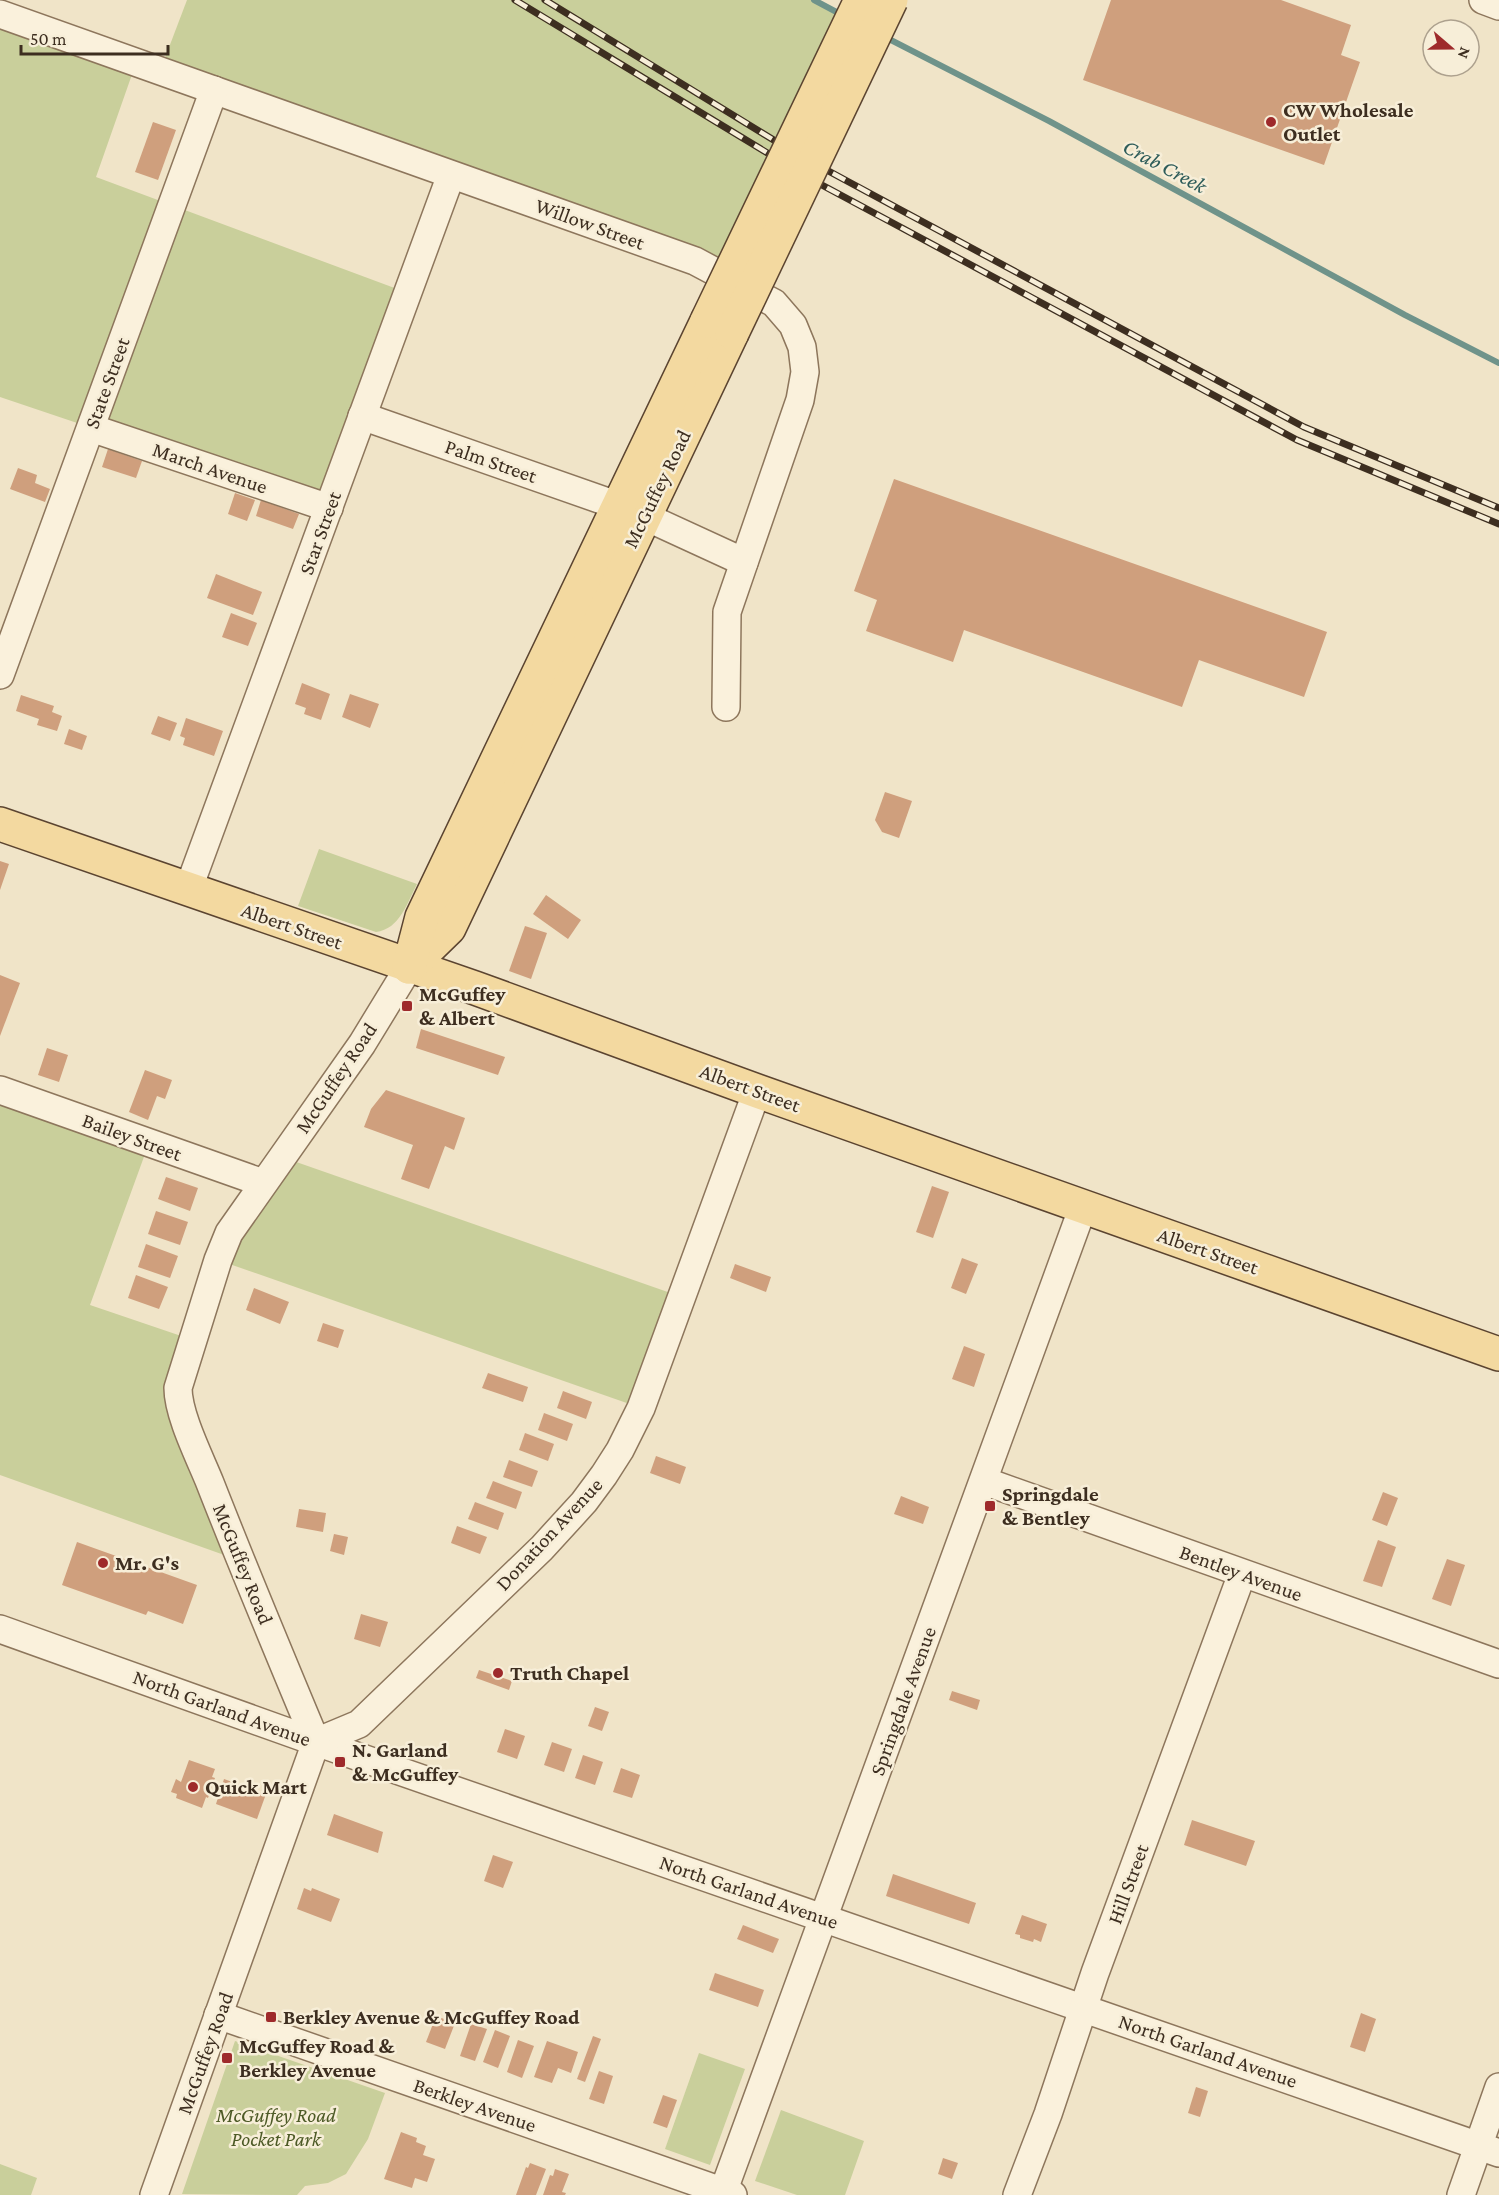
<svg xmlns="http://www.w3.org/2000/svg" width="1499" height="2195" viewBox="0 0 1499 2195" font-family="'Crimson Pro',serif">
  <style>
    .green { fill: #c9cf9b }
    .lines { fill: none; stroke-linecap: round; stroke-linejoin: round }
    .stream { stroke: #6f938a; stroke-width: 6 }
    .building { fill: #cf9f7d }
    .minor-casing { stroke: #8d765c; stroke-width: 30 }
    .major-casing { stroke: #5b4430; stroke-width: 36 }
    .minor { stroke: #faf1dc; stroke-width: 27 }
    .major { stroke: #f3d9a0; stroke-width: 33 }
    .rail-casing { stroke: #3d2e20; stroke-width: 7 }
    .rail { stroke: #f7eed8; stroke-width: 4.5; stroke-dasharray: 14; stroke-linecap: butt }
    .major-bridge-casing { stroke: #5b4430; stroke-width: 36; stroke-linecap: butt }
    .major-bridge { stroke: #f3d9a0; stroke-width: 33 }
    .poi-dot { fill: #9e2a2b; stroke: #f7eed8; stroke-width: 2 }
    .labels { text-anchor: middle; dominant-baseline: central; stroke-width: 5; stroke-linejoin: round; paint-order: stroke }
    .poi-label { font-size: 21px; font-weight: bold; fill: #3d2e20; stroke: #f7eed8; text-anchor: start }
    .street-label { font-size: 21px; fill: #3d2e20; stroke: #f7eed8 }
    .park-label { font-size: 21px; font-style: italic; fill: #4d5a26; stroke: #f7eed8 }
    .water-label { font-size: 22px; font-style: italic; fill: #2f5d5a; stroke: #f7eed8 }
  </style>
  <rect width="100%" height="100%" fill="#f0e4c8"/>
  <g class="green">
    <path d="M187,0H813L875,32L752,292L160,71Z"/>
    <path d="M0,14L136,63L96,177L408,293L329,508L0,397Z"/>
    <path d="M319,849L417,884C407,903 400,929 376,932L298,906Z"/>
    <path d="M0,1090L149,1143L90,1305L193,1340L178,1388L241,1561L0,1475Z"/>
    <path d="M282,1157L682,1297L641,1408L218,1260Z"/>
    <path d="M235,2041L385,2093L368,2139L346,2174L328,2183L305,2186L297,2195L182,2194Z"/>
    <path d="M699,2053L745,2069L710,2165L665,2149Z"/>
    <path d="M781,2110L864,2141L845,2195H797L755,2181Z"/>
    <path d="M0,2164L37,2178L31,2195H0Z"/>
  </g>
  <g class="lines">
    <g class="stream">
      <path d="M814,0L844,16"/>
      <path d="M885,37L1049,121L1405,315L1499,363"/>
    </g>
  </g>
  <g class="building">
    <path d="M1111,0H1281L1351,25L1341,55L1360,62L1324,165L1083,80Z"/>
    <path d="M153,122L176,130L158,180L135,172Z"/>
    <path d="M108,449L142,461L136,478L102,467Z"/>
    <path d="M18,468L37,475L35,483L50,489L45,502L10,489Z"/>
    <path d="M894,479L1327,632L1304,697L1199,660L1182,707L964,630L953,662L866,631L877,600L854,591Z"/>
    <path d="M235,493L255,500L247,521L228,514Z"/>
    <path d="M261,500L299,514L293,529L256,516Z"/>
    <path d="M216,574L262,592L253,615L207,598Z"/>
    <path d="M231,613L257,623L248,646L222,637Z"/>
    <path d="M302,683L330,694L321,720L304,714L306,708L295,704Z"/>
    <path d="M350,694L379,704L370,728L342,717Z"/>
    <path d="M21,695L54,706L52,712L62,716L57,731L37,725L39,719L16,711Z"/>
    <path d="M158,716L177,723L170,741L151,734Z"/>
    <path d="M186,718L223,731L214,756L183,745L185,738L180,736Z"/>
    <path d="M69,729L87,736L82,750L64,744Z"/>
    <path d="M885,792L912,801L899,838L882,832L875,820Z"/>
    <path d="M0,861L9,864L0,890Z"/>
    <path d="M546,895L581,920L568,939L533,914Z"/>
    <path d="M525,926L547,933L531,979L509,971Z"/>
    <path d="M0,975L20,983L0,1036Z"/>
    <path d="M421,1029L505,1057L498,1075L416,1048Z"/>
    <path d="M47,1048L68,1055L59,1082L38,1075Z"/>
    <path d="M145,1070L172,1080L165,1099L157,1096L148,1120L129,1112Z"/>
    <path d="M386,1090L465,1118L454,1150L445,1146L429,1189L401,1179L413,1145L364,1127L371,1109Z"/>
    <path d="M166,1177L198,1188L190,1211L158,1199Z"/>
    <path d="M932,1186L949,1192L933,1238L916,1232Z"/>
    <path d="M156,1211L188,1222L180,1245L148,1234Z"/>
    <path d="M146,1244L178,1256L170,1278L138,1267Z"/>
    <path d="M962,1258L978,1264L966,1294L951,1288Z"/>
    <path d="M735,1264L771,1277L766,1292L730,1278Z"/>
    <path d="M136,1275L168,1287L159,1309L128,1298Z"/>
    <path d="M254,1288L289,1302L280,1324L246,1310Z"/>
    <path d="M323,1323L344,1330L338,1348L317,1341Z"/>
    <path d="M964,1346L985,1354L974,1387L952,1379Z"/>
    <path d="M488,1373L528,1387L523,1402L482,1388Z"/>
    <path d="M563,1391L592,1402L586,1419L557,1408Z"/>
    <path d="M544,1413L573,1424L567,1441L538,1430Z"/>
    <path d="M525,1433L554,1444L548,1461L519,1450Z"/>
    <path d="M656,1456L686,1467L680,1484L650,1473Z"/>
    <path d="M509,1460L538,1471L532,1487L503,1477Z"/>
    <path d="M493,1481L522,1492L516,1509L486,1498Z"/>
    <path d="M1383,1492L1398,1498L1387,1526L1372,1520Z"/>
    <path d="M901,1496L929,1507L923,1524L894,1514Z"/>
    <path d="M475,1502L504,1513L498,1530L468,1519Z"/>
    <path d="M299,1509L326,1513L323,1532L296,1527Z"/>
    <path d="M457,1526L487,1537L480,1554L451,1543Z"/>
    <path d="M334,1534L348,1537L344,1555L330,1551Z"/>
    <path d="M1378,1540L1396,1547L1382,1587L1363,1581Z"/>
    <path d="M77,1542L197,1585L183,1624L148,1611L146,1615L62,1585Z"/>
    <path d="M1447,1559L1465,1565L1451,1606L1432,1599Z"/>
    <path d="M361,1614L388,1622L380,1647L354,1639Z"/>
    <path d="M479,1670L512,1681L509,1690L476,1678Z"/>
    <path d="M952,1691L980,1700L977,1710L949,1700Z"/>
    <path d="M595,1707L609,1712L602,1731L588,1726Z"/>
    <path d="M505,1729L525,1736L517,1759L497,1752Z"/>
    <path d="M552,1742L572,1749L564,1772L544,1765Z"/>
    <path d="M583,1755L603,1762L595,1785L575,1778Z"/>
    <path d="M189,1760L215,1769L212,1777L215,1778L208,1798L206,1797L202,1808L176,1798L177,1794L171,1792L176,1779L181,1782Z"/>
    <path d="M621,1768L640,1775L632,1798L613,1792Z"/>
    <path d="M224,1779L266,1794L257,1819L216,1804Z"/>
    <path d="M334,1814L383,1832L378,1853L327,1835Z"/>
    <path d="M1192,1820L1255,1841L1246,1866L1184,1845Z"/>
    <path d="M493,1855L513,1862L503,1888L484,1881Z"/>
    <path d="M893,1874L976,1903L969,1924L886,1896Z"/>
    <path d="M304,1888L311,1891L312,1888L340,1899L331,1922L297,1909Z"/>
    <path d="M1022,1915L1047,1924L1041,1942L1034,1939L1033,1942L1020,1938V1935L1015,1934Z"/>
    <path d="M743,1925L779,1939L773,1953L737,1939Z"/>
    <path d="M715,1973L764,1990L758,2007L709,1990Z"/>
    <path d="M1361,2013L1376,2019L1365,2052L1350,2047Z"/>
    <path d="M436,2016L455,2023L445,2049L426,2042Z"/>
    <path d="M471,2024L487,2029L475,2061L460,2056Z"/>
    <path d="M495,2030L510,2036L498,2068L483,2062Z"/>
    <path d="M593,2036L601,2039L585,2082L577,2079Z"/>
    <path d="M518,2040L534,2046L522,2078L507,2072Z"/>
    <path d="M547,2041L578,2052L571,2073L558,2068L552,2083L534,2077Z"/>
    <path d="M599,2071L613,2076L604,2104L589,2099Z"/>
    <path d="M1196,2087L1208,2091L1200,2117L1188,2113Z"/>
    <path d="M663,2095L677,2100L667,2128L653,2123Z"/>
    <path d="M401,2132L417,2138L416,2142L426,2146L423,2155L435,2159L427,2182L415,2178L412,2188L384,2179Z"/>
    <path d="M943,2158L958,2163L952,2179L938,2174Z"/>
    <path d="M530,2163L546,2169L536,2195H516L526,2167L528,2168Z"/>
    <path d="M555,2169L569,2174L562,2192L566,2193L565,2195H543L550,2175L553,2176Z"/>
  </g>
  <g class="lines">
    <g class="minor-casing">
      <g id="minor">
        <path d="M1483,0L1499,6"/>
        <path d="M0,14L695,261L774,303L793,325L802,347L805,372L800,400L727,612L726,707"/>
        <path d="M362,416L619,506"/>
        <path d="M91,428L329,508"/>
        <path d="M644,516L744,562"/>
        <path d="M0,675L214,90"/>
        <path d="M188,890L451,175"/>
        <path d="M0,1090L263,1183"/>
        <path d="M984,1481L1499,1664"/>
        <path d="M0,1629L316,1742L1499,2153"/>
        <path d="M316,1742L359,1724L542,1548L584,1502L604,1475L620,1450L641,1408L757,1091"/>
        <path d="M218,2015L733,2195"/>
        <path d="M154,2195L316,1742C280,1656 244,1570 210,1483C200,1458 178,1415 178,1388L218,1260L229,1233L362,1044L409,967"/>
        <path d="M722,2195L1083,1207"/>
        <path d="M1017,2195L1048,2114L1095,1973L1242,1574"/>
        <path d="M1461,2195L1499,2087"/>
      </g>
    </g>
    <g class="major-casing">
      <g id="major">
        <path d="M0,824L475,988L757,1091L1499,1354"/>
        <path d="M409,967L449,928L732,333"/>
        <path d="M409,967L422,917L707,321"/>
      </g>
    </g>
    <use href="#minor" class="minor"/>
    <use href="#major" class="major"/>
    <g class="rail-casing">
      <g id="rail">
        <path d="M515,0L807,177L1297,440L1499,524"/>
        <path d="M545,0L795,153L1304,427L1499,508"/>
      </g>
    </g>
    <use href="#rail" class="rail"/>
    <g class="major-bridge-casing">
      <g id="major-bridge">
        <path d="M707,321L861,0"/>
        <path d="M732,333L891,0"/>
      </g>
    </g>
    <use href="#major-bridge" class="major-bridge"/>
  </g>
  <g class="poi-dot">
    <circle cx="1271" cy="122" r="6"/>
    <rect x="401" y="1000" width="12" height="12" rx="3"/>
    <rect x="984" y="1500" width="12" height="12" rx="3"/>
    <circle cx="103" cy="1563" r="6"/>
    <circle cx="498" cy="1673" r="6"/>
    <rect x="334" y="1756" width="12" height="12" rx="3"/>
    <circle cx="193" cy="1787" r="6"/>
    <rect x="265" y="2011" width="12" height="12" rx="3"/>
    <rect x="221" y="2052" width="12" height="12" rx="3"/>
  </g>
  <g class="labels">
    <g class="poi-label">
      <text x="1283" y="110">CW Wholesale<tspan x="1283" dy="24">Outlet</tspan></text>
      <text x="419" y="994">McGuffey<tspan x="419" dy="24">&amp; Albert</tspan></text>
      <text x="1002" y="1494">Springdale<tspan x="1002" dy="24">&amp; Bentley</tspan></text>
      <text x="115" y="1563">Mr. G's</text>
      <text x="510" y="1673">Truth Chapel</text>
      <text x="352" y="1750">N. Garland<tspan x="352" dy="24">&amp; McGuffey</tspan></text>
      <text x="205" y="1787">Quick Mart</text>
      <text x="283" y="2017">Berkley Avenue &amp; McGuffey Road</text>
      <text x="239" y="2046">McGuffey Road &amp;<tspan x="239" dy="24">Berkley Avenue</tspan></text>
    </g>
    <g class="street-label">
      <text transform="translate(590 224) rotate(20)">Willow Street</text>
      <text transform="translate(107 383) rotate(-70)">State Street</text>
      <text transform="translate(491 461) rotate(19)">Palm Street</text>
      <text transform="translate(210 468) rotate(19)">March Avenue</text>
      <text transform="translate(657 489) rotate(-64)">McGuffey Road</text>
      <text transform="translate(320 533) rotate(-70)">Star Street</text>
      <text transform="translate(292 926) rotate(19)">Albert Street</text>
      <text transform="translate(336 1078) rotate(-56)">McGuffey Road</text>
      <text transform="translate(750 1088) rotate(20)">Albert Street</text>
      <text transform="translate(132 1137) rotate(20)">Bailey Street</text>
      <text transform="translate(1208 1251) rotate(19)">Albert Street</text>
      <text transform="translate(549 1534) rotate(-47)">Donation Avenue</text>
      <text transform="translate(243 1564) rotate(68)">McGuffey Road</text>
      <text transform="translate(1241 1573) rotate(20)">Bentley Avenue</text>
      <text transform="translate(903 1701) rotate(-70)">Springdale Avenue</text>
      <text transform="translate(222 1708) rotate(20)">North Garland Avenue</text>
      <text transform="translate(1128 1884) rotate(-70)">Hill Street</text>
      <text transform="translate(749 1892) rotate(19)">North Garland Avenue</text>
      <text transform="translate(1208 2051) rotate(19)">North Garland Avenue</text>
      <text transform="translate(205 2053) rotate(-70)">McGuffey Road</text>
      <text transform="translate(475 2105) rotate(19)">Berkley Avenue</text>
    </g>
    <g class="park-label">
      <text x="276" y="2115">McGuffey Road<tspan x="276" dy="24">Pocket Park</tspan></text>
    </g>
    <g class="water-label">
      <text transform="translate(1165 166) rotate(28)">Crab Creek</text>
    </g>
  </g>
  <g transform="translate(1451 48) rotate(110)"><circle r="28" fill="#f7eed8" stroke="#ada18e" stroke-width="1.5"/>
  <path d="M0-4.5L10 22L0 15L-10 22Z" fill="#9e2a2b"/>
  <text y="-9" font-size="16" font-weight="bold" text-anchor="middle" fill="#3d2e20">N</text>
  </g>
  <path d="M21 45v9h147v-9" fill="none" stroke="#3d2e20" stroke-width="3"/>
  <text x="30" y="45" font-size="18" fill="#3d2e20" stroke="#f7eed8" stroke-width="4.5" paint-order="stroke">50 m</text>
</svg>
